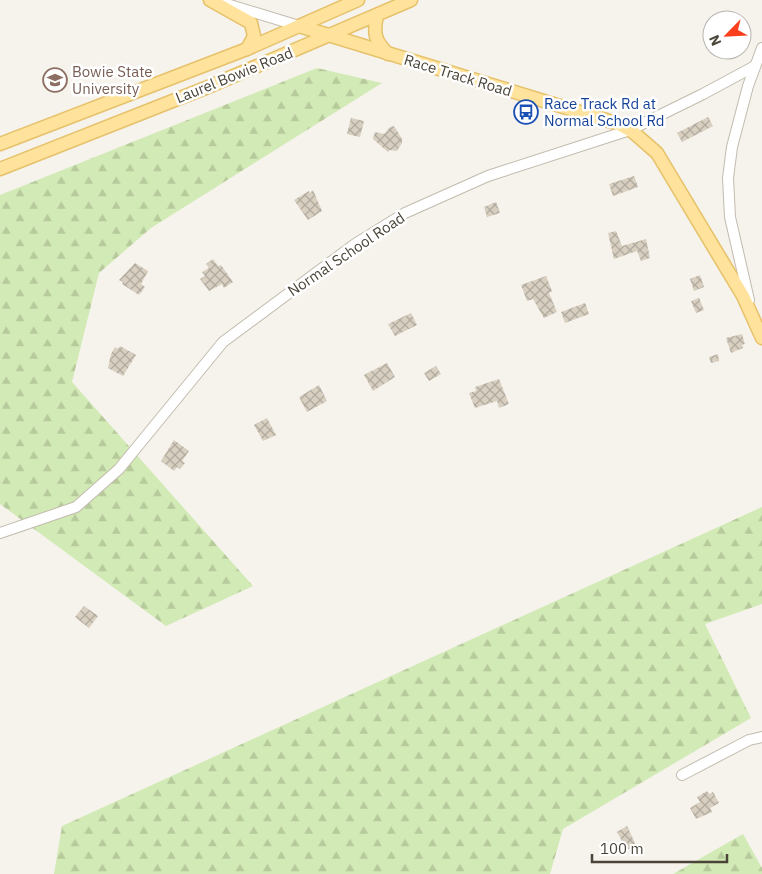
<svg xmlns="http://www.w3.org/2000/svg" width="762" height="874" viewBox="0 0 762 874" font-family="'IBM Plex Sans',sans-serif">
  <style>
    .forest { fill: url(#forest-firs) }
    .building { fill: url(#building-cross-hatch) }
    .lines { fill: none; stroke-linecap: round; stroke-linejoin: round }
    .minor-casing { stroke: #c2bbae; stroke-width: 12 }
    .major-casing { stroke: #e6c16a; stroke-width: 15 }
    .minor { stroke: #fff; stroke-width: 10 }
    .major { stroke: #ffe39c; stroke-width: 12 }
    .labels { text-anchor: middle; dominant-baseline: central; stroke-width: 5; stroke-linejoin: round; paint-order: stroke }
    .education-label { font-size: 15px; fill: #785e54; stroke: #fff; text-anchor: start }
    .street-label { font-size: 15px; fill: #4b4439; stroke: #fff }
    .transit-label { font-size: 15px; fill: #164399; stroke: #fff; text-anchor: start }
  </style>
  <defs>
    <pattern id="forest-firs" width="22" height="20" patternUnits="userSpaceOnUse" patternTransform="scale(1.25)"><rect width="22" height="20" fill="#d2eab5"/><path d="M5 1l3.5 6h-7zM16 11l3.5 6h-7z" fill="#b6ca9c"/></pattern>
    <pattern id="building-cross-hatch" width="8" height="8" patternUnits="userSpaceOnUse" patternTransform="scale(1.25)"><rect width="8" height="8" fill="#d8cfc1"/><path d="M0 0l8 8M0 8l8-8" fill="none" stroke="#b1aa9e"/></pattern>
  </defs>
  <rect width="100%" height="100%" fill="#f6f3ec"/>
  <g class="forest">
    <path d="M317,68L382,83L151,228L99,273L72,382L253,586L166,626L0,504V195Z"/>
    <path d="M762,507V604L705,624L751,718L563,829L550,874H54L62,826Z"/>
    <path d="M743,834L762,868V874H673Z"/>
  </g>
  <g class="building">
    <path d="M708,117L713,126L682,142L677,133Z"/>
    <path d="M351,118L364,121L360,137L347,134Z"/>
    <path d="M394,126L402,139V143L397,151L389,150L388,152L373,139L375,132L384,134L390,127Z"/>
    <path d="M634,176L638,187L613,196L609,184Z"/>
    <path d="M313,190L322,211L308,220L294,200L309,191L310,193Z"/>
    <path d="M496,202L500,213L487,217L484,207Z"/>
    <path d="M616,231L622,246L646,239L650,258L641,261L637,251L614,259L608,233Z"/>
    <path d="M213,259L218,266L221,265L233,282L224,288L222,284L209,291L200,279L205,276L202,272L209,268L206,264Z"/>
    <path d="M135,263L148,271L141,284L145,287L139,295L122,284L123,282L119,280Z"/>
    <path d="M700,275L704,287L694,291L690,279Z"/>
    <path d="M546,276L552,291L549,293L557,312L544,318L533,299L527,301L521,285Z"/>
    <path d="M699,298L704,310L696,313L691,301Z"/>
    <path d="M585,303L589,314L565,323L561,312Z"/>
    <path d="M411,313L417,325L395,336L388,324Z"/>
    <path d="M742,334L745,344L742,345L743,348L731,353L726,338Z"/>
    <path d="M120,346L136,355L123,376L108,368L111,354L115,347L118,349Z"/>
    <path d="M718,354L719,361L711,363L709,357Z"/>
    <path d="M387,363L395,377L373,391L364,375Z"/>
    <path d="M436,366L441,374L429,381L424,373Z"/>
    <path d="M499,379L509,404L499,408L497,401L475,408L469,393L476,391L475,387Z"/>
    <path d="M319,385L327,401L307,412L299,397Z"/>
    <path d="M267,418L276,435L263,441L254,425Z"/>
    <path d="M174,440L189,451L182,461L185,463L180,469L177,467L174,471L161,461Z"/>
    <path d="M84,606L98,616L89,628L75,617Z"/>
    <path d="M707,791L709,794L713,792L719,803L710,808L712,812L696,819L690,808L700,802L697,797Z"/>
    <path d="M627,826L636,845L627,850L617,832Z"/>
  </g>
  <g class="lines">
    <g class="minor-casing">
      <g id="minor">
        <path d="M220,2L299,26"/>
        <path d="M749,300L730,217L728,178L732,147L748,86L762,48"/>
        <path d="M0,533L76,507L119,469L223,342L355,244L405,213L488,176L630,130L703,94L755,66"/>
        <path d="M682,775L749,740L762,737"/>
      </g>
    </g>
    <g class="major-casing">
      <g id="major">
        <path d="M210,0L251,23L254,36L247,49"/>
        <path d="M377,15C373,34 375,41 388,54"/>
        <path d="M299,26L619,124L633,132L657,153L743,296L762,338"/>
        <path d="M0,144L247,49L358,0"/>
        <path d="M0,169L208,87L411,0"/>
      </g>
    </g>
    <use href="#minor" class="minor"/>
    <use href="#major" class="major"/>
  </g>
  <defs>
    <g id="university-ring" transform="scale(1.25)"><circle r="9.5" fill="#fff" stroke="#8d6e63" stroke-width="1.5"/><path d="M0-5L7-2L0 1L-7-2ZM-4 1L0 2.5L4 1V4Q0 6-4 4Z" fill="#8d6e63"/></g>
    <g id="bus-ring" transform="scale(1.25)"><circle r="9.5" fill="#fff" stroke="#1a4fb4" stroke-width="1.5"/><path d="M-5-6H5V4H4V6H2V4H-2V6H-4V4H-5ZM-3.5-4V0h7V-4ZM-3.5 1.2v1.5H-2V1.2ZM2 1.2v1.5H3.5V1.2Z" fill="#1a4fb4"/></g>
  </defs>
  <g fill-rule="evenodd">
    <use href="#university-ring" x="55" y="80"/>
    <use href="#bus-ring" x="526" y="112"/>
  </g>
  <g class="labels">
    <g class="education-label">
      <text x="72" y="71">Bowie State<tspan x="72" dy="17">University</tspan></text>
    </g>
    <g class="street-label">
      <text transform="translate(234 75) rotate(-22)">Laurel Bowie Road</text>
      <text transform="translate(458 75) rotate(17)">Race Track Road</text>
      <text transform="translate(346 254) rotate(-34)">Normal School Road</text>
    </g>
    <g class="transit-label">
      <text x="544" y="103">Race Track Rd at<tspan x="544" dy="17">Normal School Rd</tspan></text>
    </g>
  </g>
  <g transform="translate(727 35) rotate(246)"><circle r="24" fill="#ffffff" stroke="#b7b4b0"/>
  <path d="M0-4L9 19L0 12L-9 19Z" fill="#fc3f1d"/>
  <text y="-8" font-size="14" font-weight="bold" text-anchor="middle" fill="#4b4439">N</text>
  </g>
  <path d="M592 854v8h135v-8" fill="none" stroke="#4b4439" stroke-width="2.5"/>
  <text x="600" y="854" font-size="15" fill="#4b4439" stroke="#ffffff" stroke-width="4" paint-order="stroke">100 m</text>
</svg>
